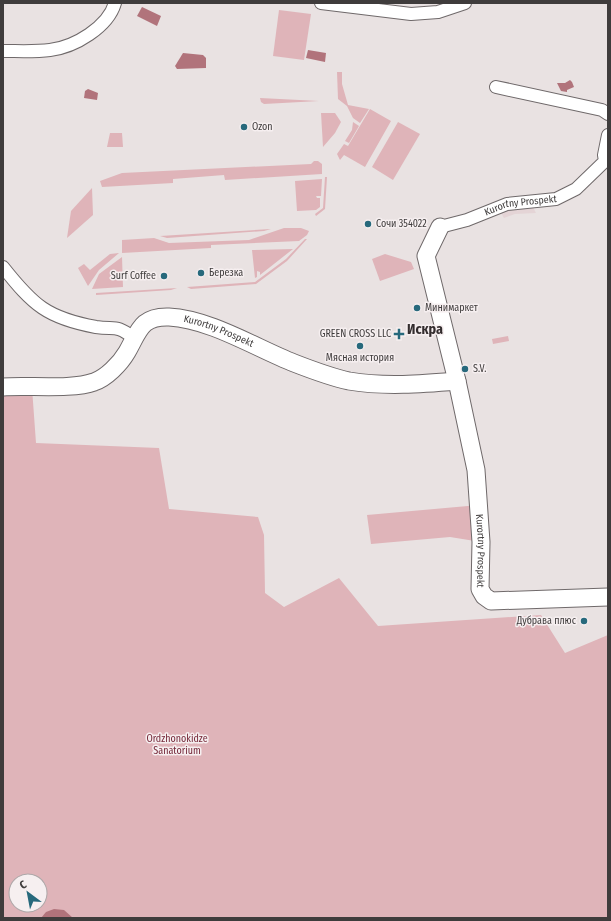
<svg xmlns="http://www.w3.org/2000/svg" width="611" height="921" viewBox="0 0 611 921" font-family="'Fira Sans Condensed',sans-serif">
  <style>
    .built { fill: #e4d4d6 }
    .green { fill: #dfb4b9; fill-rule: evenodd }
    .water { fill: #b1737b }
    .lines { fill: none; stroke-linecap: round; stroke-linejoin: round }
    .street-casing { stroke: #6f696a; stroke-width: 14 }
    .secondary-casing { stroke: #6f696a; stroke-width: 19 }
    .street { stroke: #fff; stroke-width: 12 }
    .secondary { stroke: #fff; stroke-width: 17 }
    .poi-dot { fill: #27697c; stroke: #f6eff0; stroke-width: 1.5 }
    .labels { text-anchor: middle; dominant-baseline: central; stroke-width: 3; stroke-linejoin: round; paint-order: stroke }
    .poi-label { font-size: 10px; fill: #3f3c3c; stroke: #f6eff0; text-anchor: start }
    .street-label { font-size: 10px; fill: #3f3c3c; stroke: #f6eff0 }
    .park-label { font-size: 10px; fill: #752839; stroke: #f6eff0 }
    .district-label { font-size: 14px; font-weight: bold; fill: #332d2e; stroke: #f6eff0 }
  </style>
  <rect width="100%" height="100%" fill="#e9e2e2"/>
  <path class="built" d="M518,207H533L536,213L515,214L504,218L501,213Z"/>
  <g class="green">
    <path d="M279,10L311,14L304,60L273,56Z"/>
    <path d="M337,72H342V84L348,105L369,109L360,123L353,118L347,106L338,99Z"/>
    <path d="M260,98L319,101L264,104L261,102Z"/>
    <path d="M370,109L391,121L365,167L344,155L340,160L337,154L344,144L348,146Z"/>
    <path d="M321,113H335L341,122L335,133L323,147Z"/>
    <path d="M353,122L359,126L349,143L345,141L352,130Z"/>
    <path d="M398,122L420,134L393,180L372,167Z"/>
    <path d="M110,133H122L123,147H107Z"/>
    <path d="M314,161H318L322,164V174L225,180L224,175L173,179V183L102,187L100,181L122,173L311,164Z"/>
    <path d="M325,177H327L325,209L316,216L315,214L323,208Z"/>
    <path d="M322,179L321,196H316L317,198H320V207L316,210L297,211L295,181Z"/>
    <path d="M92,188L93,215L67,238L71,211Z"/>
    <path d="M284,228H301L309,231L307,235L299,241L211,245V248L122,253V240L154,238L169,243L249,240Z"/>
    <path d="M271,229L264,231L167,238L160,236Z"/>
    <path d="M305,239H307L287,261L256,284L191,289L187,287L255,282L286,259Z"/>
    <path d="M293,249L260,275V272L257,271V277L255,278L252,250Z"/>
    <path d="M119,253L99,270L88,286L78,268L84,264L90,270L110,254Z"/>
    <path d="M385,254L411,262L414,269L380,281L372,259Z"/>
    <path d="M122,257L123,287L92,289L99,274Z"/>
    <path d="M177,288L171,290L96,295V293Z"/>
    <path d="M508,336L509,341L493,344L492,339Z"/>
    <path d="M3,388H32L36,443L159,448L169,509L258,517L264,535L265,593L284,607L339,578L378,626L541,615L565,653L608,635V918H3ZM16,881H40V905H16Z"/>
    <path d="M479,505L481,542L450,537L371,544L367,515Z"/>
  </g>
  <g class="water">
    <path d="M142,7L161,16L157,26L137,16Z"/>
    <path d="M308,50L326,53L325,62L306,58Z"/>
    <path d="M183,53L203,55L206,58V68L177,69L175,66Z"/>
    <path d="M570,80L572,82L574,87L567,90V92L561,91L557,83H565Z"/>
    <path d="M88,89L98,93L97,100L84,98L85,91Z"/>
    <path d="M54,909L64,910L73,918H41L46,912Z"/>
  </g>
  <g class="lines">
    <g class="street-casing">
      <g id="street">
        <path d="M321,3L411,14L438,12L465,3"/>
        <path d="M3,51C18,51 35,52 50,50C75,47 108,27 115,3"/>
        <path d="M496,87L602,110L608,114"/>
        <path id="s1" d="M440,227L467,220L507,204L556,199L576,189L605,161L604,155L608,135"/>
        <path d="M3,267C33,305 47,318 96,327C116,330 115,324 134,338"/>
      </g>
    </g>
    <g class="secondary-casing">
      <g id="secondary">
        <path id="s2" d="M440,227L426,256L457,381L476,470L481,542L480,589L484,596L491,601L608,597"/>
        <path id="s3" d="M3,387C27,385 73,390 94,382C106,378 120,364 127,352C139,331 141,316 169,317C210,319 256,348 294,363C312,370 330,377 349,381C384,387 422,384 457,381"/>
      </g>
    </g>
    <use href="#street" class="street"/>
    <use href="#secondary" class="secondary"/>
  </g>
  <g class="poi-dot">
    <circle cx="244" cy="127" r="4"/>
    <circle cx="368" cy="224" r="4"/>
    <circle cx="201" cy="273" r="4"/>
    <circle cx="164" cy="276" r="4"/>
    <circle cx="417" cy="308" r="4"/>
    <path d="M397 328h4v4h4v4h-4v4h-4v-4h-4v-4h4z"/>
    <circle cx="360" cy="346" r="4"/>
    <circle cx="465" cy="369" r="4"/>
    <circle cx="584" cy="621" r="4"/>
  </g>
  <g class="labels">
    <g class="poi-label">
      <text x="252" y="127">Ozon</text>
      <text x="376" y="224">Сочи 354022</text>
      <text x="209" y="273">Березка</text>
      <text x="156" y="276" text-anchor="end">Surf Coffee</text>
      <text x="425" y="308">Минимаркет</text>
      <text x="391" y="334" text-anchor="end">GREEN CROSS LLC</text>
      <text x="360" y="358" text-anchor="middle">Мясная история</text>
      <text x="473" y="369">S.V.</text>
      <text x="576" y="621" text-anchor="end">Дубрава плюс</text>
    </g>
    <g class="street-label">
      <text stroke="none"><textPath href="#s1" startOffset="84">Kurortny Prospekt</textPath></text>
      <text stroke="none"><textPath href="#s3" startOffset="248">Kurortny Prospekt</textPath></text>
      <text stroke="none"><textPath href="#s2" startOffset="333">Kurortny Prospekt</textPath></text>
    </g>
    <g class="park-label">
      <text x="177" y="739">Ordzhonokidze<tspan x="177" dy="12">Sanatorium</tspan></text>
    </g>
    <g class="district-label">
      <text x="425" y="329">Искра</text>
    </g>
  </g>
  <rect width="611" height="921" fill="none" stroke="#3f3c3c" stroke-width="8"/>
  <g transform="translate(28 893) rotate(328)"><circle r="19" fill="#f6eff0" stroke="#ada7a8"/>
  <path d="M0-3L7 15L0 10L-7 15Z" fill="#27697c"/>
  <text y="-6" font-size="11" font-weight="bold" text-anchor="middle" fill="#3f3c3c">С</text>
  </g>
</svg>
